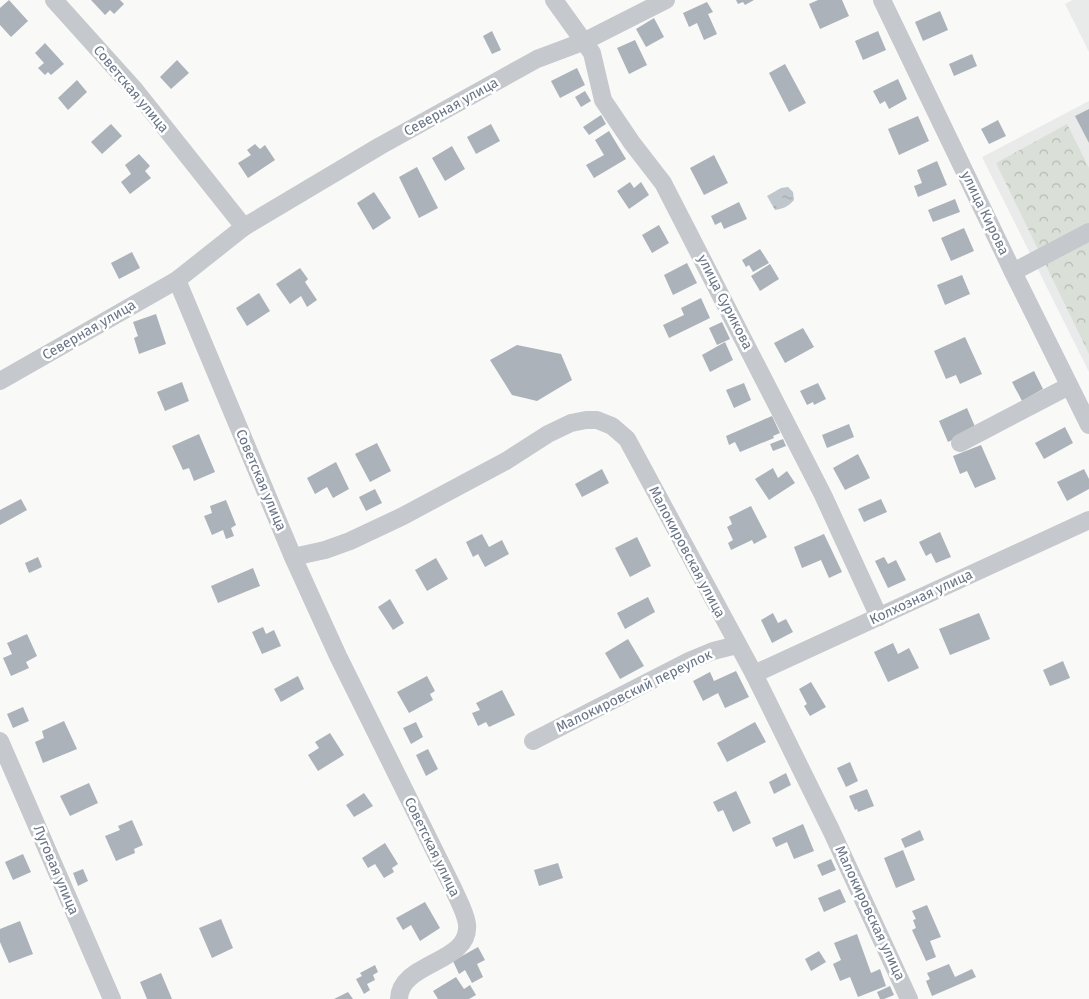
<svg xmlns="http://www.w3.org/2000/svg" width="1089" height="999" viewBox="0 0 1089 999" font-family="'Fira Sans',sans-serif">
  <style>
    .built { fill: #e9eaea }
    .forest { fill: url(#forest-crowns) }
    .water { fill: url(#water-ripples) }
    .building { fill: #abb2b9 }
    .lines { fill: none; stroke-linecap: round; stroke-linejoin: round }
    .minor { stroke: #c5c8cc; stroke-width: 18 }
    .labels { text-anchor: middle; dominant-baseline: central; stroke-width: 5; stroke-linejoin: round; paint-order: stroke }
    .street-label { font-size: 14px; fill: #697587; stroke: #fff }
  </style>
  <defs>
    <pattern id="forest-crowns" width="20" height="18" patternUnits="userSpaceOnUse" patternTransform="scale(1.25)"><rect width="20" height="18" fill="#dae0d8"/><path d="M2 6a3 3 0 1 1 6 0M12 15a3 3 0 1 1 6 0" fill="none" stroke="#b5bab5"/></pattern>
    <pattern id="water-ripples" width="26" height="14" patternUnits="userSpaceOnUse" patternTransform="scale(1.25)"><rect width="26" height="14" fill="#bfc7cd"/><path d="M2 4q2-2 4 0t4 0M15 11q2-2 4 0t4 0" fill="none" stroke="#9fa6ac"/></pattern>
  </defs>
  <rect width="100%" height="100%" fill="#f9f9f7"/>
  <g class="built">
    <path d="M1073,0H1089V52L1065,4Z"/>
    <path d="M1089,101V372L982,157Z"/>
  </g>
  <path class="forest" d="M1067,124L1089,168V354L996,163Z"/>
  <path class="water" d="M788,187L793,192L794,200C789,206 783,209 775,210L767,196L781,188Z"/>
  <g class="building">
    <path d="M9,0L28,21L11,37L0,25V8Z"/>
    <path d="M91,0H120L124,4L114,14L110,10L105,15Z"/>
    <path d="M736,0H754L745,5L743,2L738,4Z"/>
    <path d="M818,0H842L849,16L820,29L809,4Z"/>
    <path d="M707,2L713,12L708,14L717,34L704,40L697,23L689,27L683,13Z"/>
    <path d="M940,11L948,30L923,41L915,22Z"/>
    <path d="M654,18L664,37L646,47L636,29Z"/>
    <path d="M492,31L501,50L492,54L483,36Z"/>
    <path d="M878,31L886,50L863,60L855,41Z"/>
    <path d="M635,40L647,65L629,74L617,48Z"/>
    <path d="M45,43L64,64L51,75L48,72L45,75L38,68L44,63L35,53Z"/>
    <path d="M972,54L977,66L954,76L949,64Z"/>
    <path d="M177,60L189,73L171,89L160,77Z"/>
    <path d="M785,64L806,103L789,112L769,73Z"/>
    <path d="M577,68L585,85L560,98L551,81Z"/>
    <path d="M898,79L907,99L889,109L885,101L880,104L873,91Z"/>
    <path d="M77,80L87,92L68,110L58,98Z"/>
    <path d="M585,91L591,101L581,107L575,97Z"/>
    <path d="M1089,109V143L1075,116Z"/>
    <path d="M601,115L606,124L589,135L583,127Z"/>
    <path d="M918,116L929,141L899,155L888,129Z"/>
    <path d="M998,120L1006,136L989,144L981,129Z"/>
    <path d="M111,124L122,136L102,154L91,142Z"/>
    <path d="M491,124L500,141L476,154L467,137Z"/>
    <path d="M609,131L626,159L594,178L586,165L604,155L595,140Z"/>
    <path d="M255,144L260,149L265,145L275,160L248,178L238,163L251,155L247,150Z"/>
    <path d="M452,146L465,169L445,181L432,158Z"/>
    <path d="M139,154L150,166L145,171L151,178L130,194L121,182L131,174L125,165Z"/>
    <path d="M714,155L728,183L704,195L690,168Z"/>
    <path d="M937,161L947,185L918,197L914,186L922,183L917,170Z"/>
    <path d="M417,167L438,208L419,218L399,177Z"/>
    <path d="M630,182L634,188L641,182L649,195L629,209L617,191Z"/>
    <path d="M374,192L391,218L373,230L357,203Z"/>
    <path d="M955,199L960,212L933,222L928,210Z"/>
    <path d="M739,202L747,219L724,229L721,222L715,225L711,216Z"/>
    <path d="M659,225L669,243L652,253L642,235Z"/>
    <path d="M964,228L974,251L951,261L941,238Z"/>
    <path d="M760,249L769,263L753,272L749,265L746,267L742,260Z"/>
    <path d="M132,252L140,268L119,279L111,263Z"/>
    <path d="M687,263L697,283L673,295L664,275Z"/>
    <path d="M770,264L779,279L760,291L751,276Z"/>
    <path d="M300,268L308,279L305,282L317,300L307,307L301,296L290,304L276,284Z"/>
    <path d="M962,275L970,294L945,305L937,285Z"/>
    <path d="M259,293L270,311L247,326L236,308Z"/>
    <path d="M701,298L710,318L669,338L663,325L684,315L681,308Z"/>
    <path d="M156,314L166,344L139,354L134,338L138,336L133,322Z"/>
    <path d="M722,322L730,339L717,345L709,328Z"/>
    <path d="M803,328L814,347L785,363L774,343Z"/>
    <path d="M965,337L982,374L960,384L956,375L946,379L934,351Z"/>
    <path d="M725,342L733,360L710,372L702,355Z"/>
    <path d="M517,345L561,354L572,380L537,401L512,395L490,360Z"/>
    <path d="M1034,371L1043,389L1022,401L1012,382Z"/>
    <path d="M182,382L189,401L165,411L157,392Z"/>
    <path d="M744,383L751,400L734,408L726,390Z"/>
    <path d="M818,383L826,399L814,405L813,402L807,405L800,391Z"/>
    <path d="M967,408L976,429L948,442L939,421Z"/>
    <path d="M772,416L780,433L773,436L774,438L740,452L735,442L729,445L726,436Z"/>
    <path d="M849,424L854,437L827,448L822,435Z"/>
    <path d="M1065,427L1073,443L1044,459L1035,443Z"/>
    <path d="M199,434L215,472L194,481L189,468L183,470L172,446Z"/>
    <path d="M783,439L786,446L773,451L770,444Z"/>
    <path d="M377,443L391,471L370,482L355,454Z"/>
    <path d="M981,445L996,479L975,488L967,471L960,474L953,456Z"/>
    <path d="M858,454L870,478L845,490L833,468Z"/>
    <path d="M336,462L349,489L333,498L327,487L315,494L307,478Z"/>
    <path d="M773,468L778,478L787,471L795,483L769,500L755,479Z"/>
    <path d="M602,469L609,483L582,497L575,484Z"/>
    <path d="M1084,469L1089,479V489L1067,501L1057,482Z"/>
    <path d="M375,489L382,503L366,511L359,497Z"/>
    <path d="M21,499L27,510L0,525V510Z"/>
    <path d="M881,499L887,512L864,522L858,509Z"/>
    <path d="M226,500L236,525L231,528L234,536L226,539L223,530L212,535L204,516L212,513L210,506Z"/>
    <path d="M751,506L767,537L754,544L752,540L731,550L728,543L733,540L727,527L732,524L729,517Z"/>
    <path d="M940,532L951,557L936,563L931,553L926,556L919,542Z"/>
    <path d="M482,534L489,547L502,540L509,554L485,567L478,554L473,557L466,542Z"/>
    <path d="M824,534L842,572L829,578L821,560L802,568L794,547Z"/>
    <path d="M637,537L651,566L630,577L615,548Z"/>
    <path d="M38,557L42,567L29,573L25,563Z"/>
    <path d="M884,557L888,564L896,560L906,580L888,588L875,561Z"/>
    <path d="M436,558L448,579L427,591L415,570Z"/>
    <path d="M253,568L260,586L218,603L211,586Z"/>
    <path d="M648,597L655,612L625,629L617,613Z"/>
    <path d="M390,599L404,623L393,630L378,607Z"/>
    <path d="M773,613L778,623L786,619L793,632L772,643L761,620Z"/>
    <path d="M979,613L990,639L950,655L939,629Z"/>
    <path d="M263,627L266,634L274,630L281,646L262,654L252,632Z"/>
    <path d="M27,634L37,656L26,662L29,668L11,676L3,658L12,654L7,643Z"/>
    <path d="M628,639L644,666L620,679L605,653Z"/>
    <path d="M893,643L898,654L909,648L919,668L888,682L874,652Z"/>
    <path d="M1063,661L1070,678L1050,686L1043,670Z"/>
    <path d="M736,671L749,697L725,708L718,693L703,701L693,681L710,672L714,681Z"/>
    <path d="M298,676L304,689L281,702L274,689Z"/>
    <path d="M427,676L435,691L430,694L433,700L409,713L397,692Z"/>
    <path d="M811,682L826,707L810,716L804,706L807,704L799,689Z"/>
    <path d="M502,690L515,715L489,727L486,722L478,726L472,713L480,710L476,703Z"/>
    <path d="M23,707L29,721L13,728L7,714Z"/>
    <path d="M64,721L77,749L43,763L35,742L44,738L42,731Z"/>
    <path d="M416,722L423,737L411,744L403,728Z"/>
    <path d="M755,722L766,742L727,762L717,743Z"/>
    <path d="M330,733L344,755L318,771L308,755L319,748L315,742Z"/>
    <path d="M428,749L438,769L426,776L416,755Z"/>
    <path d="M850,762L858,781L846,787L837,768Z"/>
    <path d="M786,773L791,785L774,794L769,782Z"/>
    <path d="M89,783L98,803L70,816L60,796Z"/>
    <path d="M867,789L874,806L858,812L857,809L855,810L849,796Z"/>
    <path d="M736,791L751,823L733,832L723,810L718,812L713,802Z"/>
    <path d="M364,793L373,806L354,817L346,805Z"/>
    <path d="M132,820L143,845L134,849L135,853L116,861L105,836L120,830L118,826Z"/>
    <path d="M803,824L814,851L794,859L787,842L776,847L772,838Z"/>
    <path d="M920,830L924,840L905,848L901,839Z"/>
    <path d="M385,843L398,864L392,868L394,872L384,878L375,864L368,868L362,858Z"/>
    <path d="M903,850L915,880L896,888L884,858Z"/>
    <path d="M23,854L31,872L13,880L5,862Z"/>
    <path d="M831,859L836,870L822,876L817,865Z"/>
    <path d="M558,863L563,878L539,886L534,870Z"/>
    <path d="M83,869L88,881L78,886L73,873Z"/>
    <path d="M840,889L846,902L824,912L818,898Z"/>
    <path d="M425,902L440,928L420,941L411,925L403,930L396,918Z"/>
    <path d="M927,905L941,937L930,941L936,957L926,961L912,930L916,928L913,920L916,919L912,911Z"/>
    <path d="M221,919L233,948L212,958L199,928Z"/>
    <path d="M20,921L33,954L9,963L0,942V929Z"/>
    <path d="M857,934L871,973L880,969L886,986L858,997L850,977L840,981L833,964L841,960L834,943Z"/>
    <path d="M478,947L485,960L477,964L483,977L472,983L465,970L459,974L453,961Z"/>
    <path d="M819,951L826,962L811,971L805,959Z"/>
    <path d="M949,964L955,977L972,969L976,977L932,996L926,981L930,979L927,973Z"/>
    <path d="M375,965L378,972L373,975L375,980L367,984L370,990L364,994L356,979L362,976L360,973Z"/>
    <path d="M161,973L172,999H147L140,982Z"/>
    <path d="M456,977L464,989L470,985L476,995L469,999H438L433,991Z"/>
    <path d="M890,986L894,995L884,999H880L877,992Z"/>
    <path d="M348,992L353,999H334Z"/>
  </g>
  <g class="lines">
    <g class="minor">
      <path d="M54,0L135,90L244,227L177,280L293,557L338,656L453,888C458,900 465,911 467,924C471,964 400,961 399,999"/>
      <path d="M554,0L592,53L603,100L632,143L663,183L823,495L879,617"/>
      <path d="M882,0L1013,272L1089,425"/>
      <path d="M244,227L380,146L537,59L585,41L666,0"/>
      <path d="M1013,272L1089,232"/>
      <path d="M0,381L177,280"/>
      <path d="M960,443L1069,386"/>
      <path d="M293,557L325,550L350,541L403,516L506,461L548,434L571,423L586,420H597L612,426L627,439L754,674L831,830L909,999"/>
      <path d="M754,674L1089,520"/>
      <path d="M0,741L112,999"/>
      <path d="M533,741L689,661L713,651L737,645"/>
    </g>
  </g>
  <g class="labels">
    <g class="street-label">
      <text transform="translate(131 89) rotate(50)">Советская улица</text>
      <text transform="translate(451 107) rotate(-29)">Северная улица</text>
      <text transform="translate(985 213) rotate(64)">улица Кирова</text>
      <text transform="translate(725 302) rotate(63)">улица Сурикова</text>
      <text transform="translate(89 330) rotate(-30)">Северная улица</text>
      <text transform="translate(261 480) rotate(67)">Советская улица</text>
      <text transform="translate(687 552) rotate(62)">Малокировская улица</text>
      <text transform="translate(921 597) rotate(-25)">Колхозная улица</text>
      <text transform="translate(634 691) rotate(-26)">Малокировский переулок</text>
      <text transform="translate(432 847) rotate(64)">Советская улица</text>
      <text transform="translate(56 870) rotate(67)">Луговая улица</text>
      <text transform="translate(870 913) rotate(65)">Малокировская улица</text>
    </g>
  </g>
</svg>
